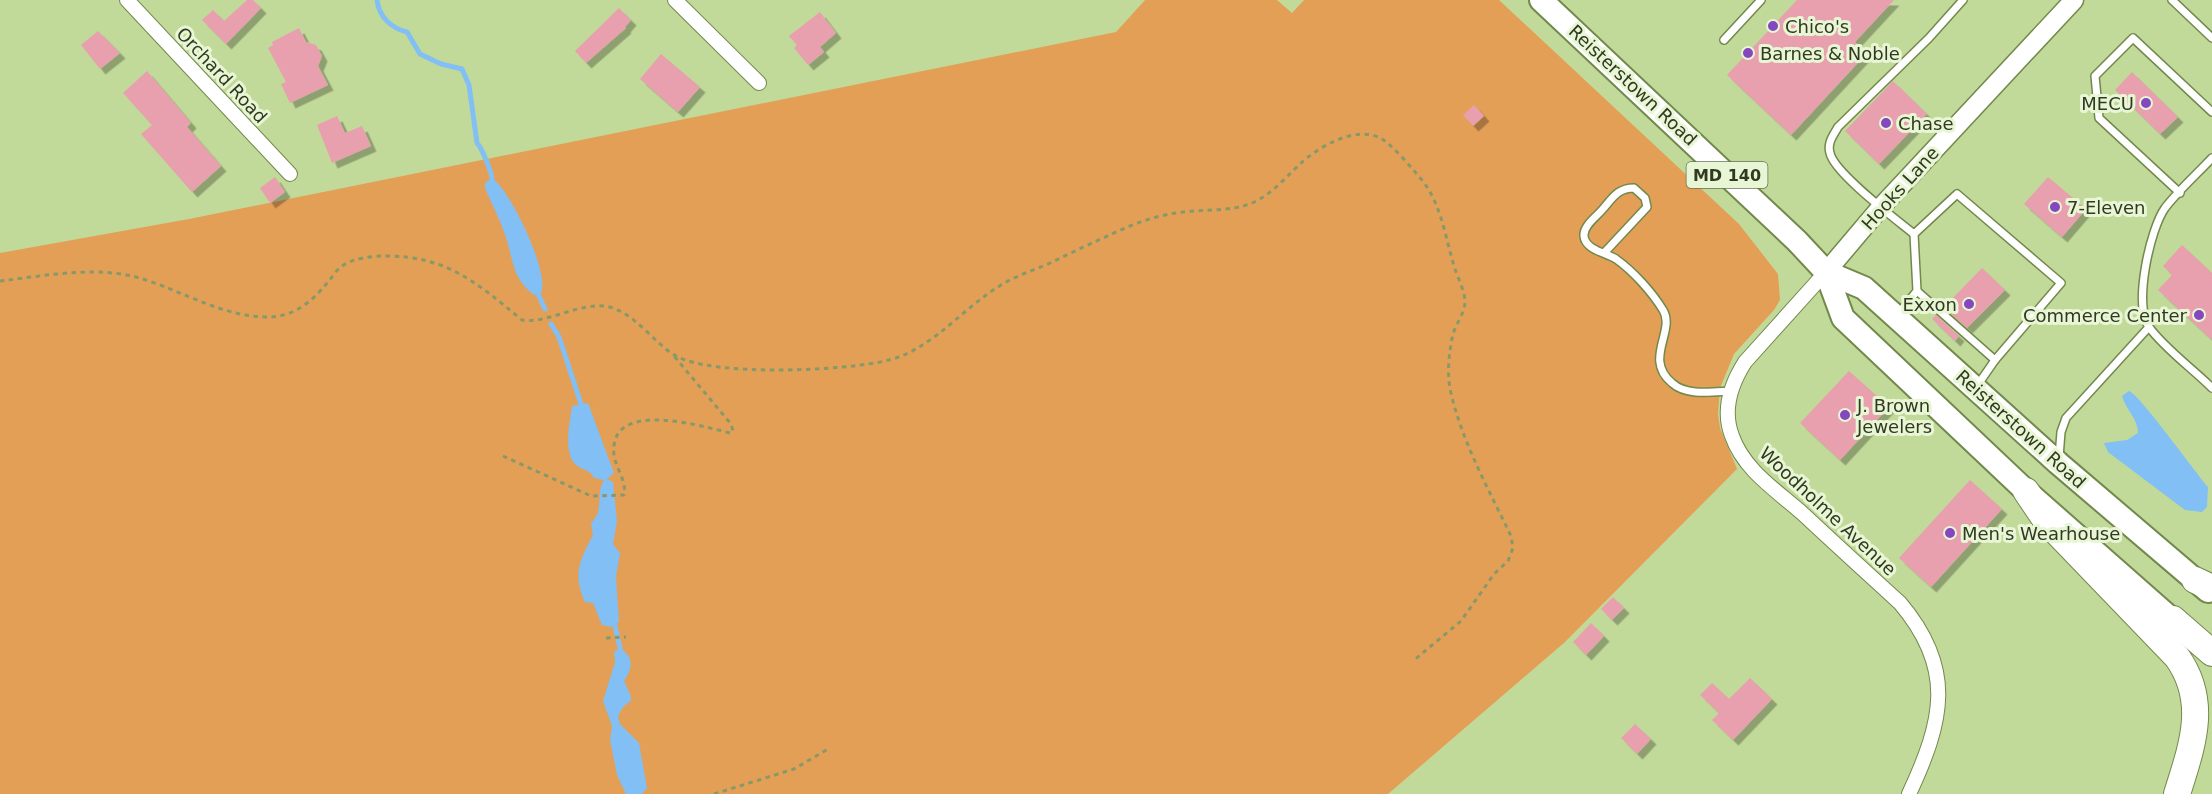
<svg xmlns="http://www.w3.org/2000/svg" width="2212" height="794" viewBox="0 0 2212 794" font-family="'DejaVu Sans',sans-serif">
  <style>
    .green { fill: #e49f57 }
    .water { fill: #81bff4 }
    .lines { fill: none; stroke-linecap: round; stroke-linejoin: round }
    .stream { stroke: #81bff4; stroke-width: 5 }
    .building { fill: #e89fae; filter: url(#shadow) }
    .service-casing { stroke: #72894c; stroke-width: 10 }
    .minor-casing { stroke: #72894c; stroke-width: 16 }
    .tertiary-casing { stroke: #72894c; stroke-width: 21 }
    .primary-casing { stroke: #72894c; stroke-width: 26 }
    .motorway-casing { stroke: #72894c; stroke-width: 28 }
    .path { stroke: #879968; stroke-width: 3; stroke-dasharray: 4.5 4.5; stroke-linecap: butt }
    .service { stroke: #fff; stroke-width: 7 }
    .minor { stroke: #fff; stroke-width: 14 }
    .tertiary { stroke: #fff; stroke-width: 18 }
    .primary { stroke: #fff; stroke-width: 22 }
    .motorway { stroke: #fff; stroke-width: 26 }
    .poi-dot { fill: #8547bd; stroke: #e8f6d5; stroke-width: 2 }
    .labels { text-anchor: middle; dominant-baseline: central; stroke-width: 6; stroke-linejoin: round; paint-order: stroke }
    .shield { fill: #e8f6d5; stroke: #687256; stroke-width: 1.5 }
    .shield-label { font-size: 16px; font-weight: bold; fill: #313a20 }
    .poi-label { font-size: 18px; fill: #313a20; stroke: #e8f6d5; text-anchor: start }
    .street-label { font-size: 18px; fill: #313a20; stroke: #e8f6d5 }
  </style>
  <defs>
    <filter id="shadow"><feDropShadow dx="5.5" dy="5.5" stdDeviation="0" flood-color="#0004"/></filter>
  </defs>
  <rect width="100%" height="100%" fill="#c1da99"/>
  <path class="green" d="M1145,0H1277L1292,13L1304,0H1499L1739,224L1778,274L1780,300L1774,310L1734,354L1720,388L1718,414L1720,428L1737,469L1565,642L1388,794H0V253L189,219L1116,32Z"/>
  <g class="water">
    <path d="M492,178C511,191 550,273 541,293L534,295C510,276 514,258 504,232C499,217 491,203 485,188V183Z"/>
    <path d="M2129,391C2139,394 2195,472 2208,487L2207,507L2202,512L2185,510L2108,452L2104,443L2127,440L2138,433C2138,419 2126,410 2122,396Z"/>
    <path d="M588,403L614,473L607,479L613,482L617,521L613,544L620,553L616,577L619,622L611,627L602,625L593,603L585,602C572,574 580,560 593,535L591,523C605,510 595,494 604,480L594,478C589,468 582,471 575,464C563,451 570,422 572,406Z"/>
    <path d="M620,648C634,657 633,668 624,681C639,712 627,693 618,717L620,724L639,743L647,788L642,794H626L617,775L610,740L612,726L603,701L615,662L614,652Z"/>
  </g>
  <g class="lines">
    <g class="stream">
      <path d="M377,0C379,17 391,28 407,32L420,54L441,64L462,69L469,85L477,143C482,148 491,171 492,178"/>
      <path d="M538,294L545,309"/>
      <path d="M551,324L559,337L581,404"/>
      <path d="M615,626L620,648"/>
    </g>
  </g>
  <g class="building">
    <path d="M247,0H253L261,8L226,44L202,20L213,10L224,21Z"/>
    <path d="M1797,0H1894L1855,42L1867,53L1791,135L1727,75Z"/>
    <path d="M619,8L631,20L625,27L626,28L586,63L575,51Z"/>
    <path d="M820,12L836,33L820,47L824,52L808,65L794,48L797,45L789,36Z"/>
    <path d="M299,28L306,42L316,45L322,56L318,66L328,85L290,103L281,84L286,82L268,48L273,45L272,42Z"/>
    <path d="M98,31L120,53L100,69L81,45Z"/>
    <path d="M661,54L700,87L678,112L640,79Z"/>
    <path d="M147,71L191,123L187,127L221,166L192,192L141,134L152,125L123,93Z"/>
    <path d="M2132,72L2178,117L2160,134L2115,90Z"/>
    <path d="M1893,81L1927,114L1879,164L1845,131Z"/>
    <path d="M1474,105L1484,116L1473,126L1463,115Z"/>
    <path d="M337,116L345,133L362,126L371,146L332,163L317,125Z"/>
    <path d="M275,177L285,192L270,203L260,188Z"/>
    <path d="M2048,177L2086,209L2062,237L2024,204Z"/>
    <path d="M2182,245L2212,273V340L2158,290L2172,275L2163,266Z"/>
    <path d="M1982,268L2005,290L1967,328L1944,307Z"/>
    <path d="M1936,315L1959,336L1955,341L1932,319Z"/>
    <path d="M1849,371L1889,407L1840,460L1800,423Z"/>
    <path d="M1970,480L2002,509L1931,587L1899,558Z"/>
    <path d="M1613,597L1624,608L1612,620L1601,609Z"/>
    <path d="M1591,623L1604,636L1586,655L1573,642Z"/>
    <path d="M1750,678L1772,699L1733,740L1712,720L1719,713L1700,695L1712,683L1729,699Z"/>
    <path d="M1635,724L1651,739L1637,754L1621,738Z"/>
  </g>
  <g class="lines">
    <g class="service-casing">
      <g id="service">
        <path d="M2172,0L2212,38"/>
        <path d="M1724,40L1761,0"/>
        <path d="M2212,158C2197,174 2179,190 2165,208C2150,229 2133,306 2149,327C2164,348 2193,369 2212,388"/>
        <path d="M2180,193L2099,118L2095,76L2133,38L2212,112"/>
        <path d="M1914,234C1897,220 1834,173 1830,153C1827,143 1833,136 1838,127L1929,38L1963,0"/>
        <path d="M1604,253L1647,207L1645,198L1634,188C1617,188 1612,199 1602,210C1596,217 1583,226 1584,236C1585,250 1607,253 1616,259C1633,271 1652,292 1663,310C1676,331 1643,359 1672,383C1686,396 1712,392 1730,391"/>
        <path d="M1917,291L1995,360"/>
        <path d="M1898,314L1917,291L1914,234L1957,194L2061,283L1995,360L1977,386"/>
        <path d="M2059,457L2061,432L2066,418L2149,327"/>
      </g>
    </g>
    <g class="minor-casing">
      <g id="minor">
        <path d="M127,0L290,174"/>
        <path d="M675,0L759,83"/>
        <path d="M1826,272L1745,362C1731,384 1722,410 1732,436C1744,470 1776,490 1802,513C1834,543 1867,573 1900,603C1956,669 1943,721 1909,794"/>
      </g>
    </g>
    <g class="tertiary-casing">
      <path id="tertiary" d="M1826,272L1881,207L2074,0"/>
    </g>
    <g class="primary-casing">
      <g id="primary">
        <path d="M1541,0L1797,241L1826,272L1843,318L2026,491L2185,631"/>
        <path d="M1826,272L1864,288L2058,463L2208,591"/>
      </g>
    </g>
    <g class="motorway-casing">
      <g id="motorway">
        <path d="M2026,491L2047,522L2177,657C2209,702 2192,746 2177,794"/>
        <path d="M2195,580L2212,588"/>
        <path d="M2173,619L2212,653"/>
      </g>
    </g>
    <g class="path">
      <path d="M0,281C43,276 94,266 136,277C180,289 219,316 266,317C292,318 312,302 327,283C332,278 336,270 342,266C353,258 372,256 386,256C447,256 477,283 522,320C546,324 576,304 603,306C632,308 654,344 676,356C714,377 847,371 889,360C932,349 961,310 998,287C1013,277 1031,271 1048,264C1075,251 1102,238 1130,226C1147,219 1165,214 1183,212C1206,209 1230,212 1252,203C1271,195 1285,178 1300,164C1318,147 1357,124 1382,139C1393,146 1412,168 1421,179C1442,204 1445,238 1455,269C1458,278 1465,292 1465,302C1465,312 1456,324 1453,334C1449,352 1447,372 1450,389C1461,440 1489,490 1511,536L1513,548L1508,561L1494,574L1461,621L1413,661"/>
      <path d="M503,456L591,496L624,495C627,481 616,469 614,455C608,398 701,426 730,433L733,431L731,424L674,356"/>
      <path d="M606,638L626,637"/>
      <path d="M714,794L794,769L828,749"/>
    </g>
    <use href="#service" class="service"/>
    <use href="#minor" class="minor"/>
    <use href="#tertiary" class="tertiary"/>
    <use href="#primary" class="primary"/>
    <use href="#motorway" class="motorway"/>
  </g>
  <g class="poi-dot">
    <circle cx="1773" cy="26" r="6"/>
    <circle cx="1748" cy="53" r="6"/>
    <circle cx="2146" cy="103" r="6"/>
    <circle cx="1886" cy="123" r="6"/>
    <circle cx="2055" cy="207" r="6"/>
    <circle cx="1969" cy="304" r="6"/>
    <circle cx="2199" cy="315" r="6"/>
    <circle cx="1845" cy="415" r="6"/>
    <circle cx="1950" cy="533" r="6"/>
  </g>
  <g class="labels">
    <rect class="shield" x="1686.5" y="162" width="81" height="26" rx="4.5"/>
    <g class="shield-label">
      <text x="1727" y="175">MD 140</text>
    </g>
    <g class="poi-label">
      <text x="1785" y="26">Chico's</text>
      <text x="1760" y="53">Barnes &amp; Noble</text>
      <text x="2134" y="103" text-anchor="end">MECU</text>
      <text x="1898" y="123">Chase</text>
      <text x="2067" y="207">7-Eleven</text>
      <text x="1957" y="304" text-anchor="end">Exxon</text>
      <text x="2187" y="315" text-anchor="end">Commerce Center</text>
      <text x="1857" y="405">J. Brown<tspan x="1857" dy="21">Jewelers</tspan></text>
      <text x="1962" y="533">Men's Wearhouse</text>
    </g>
    <g class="street-label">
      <text transform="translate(222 75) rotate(47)">Orchard Road</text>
      <text transform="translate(1633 85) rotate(43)">Reisterstown Road</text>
      <text transform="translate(1900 188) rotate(-48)">Hooks Lane</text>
      <text transform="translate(2021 429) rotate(42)">Reisterstown Road</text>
      <text transform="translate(1828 511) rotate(43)">Woodholme Avenue</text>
    </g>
  </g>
</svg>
